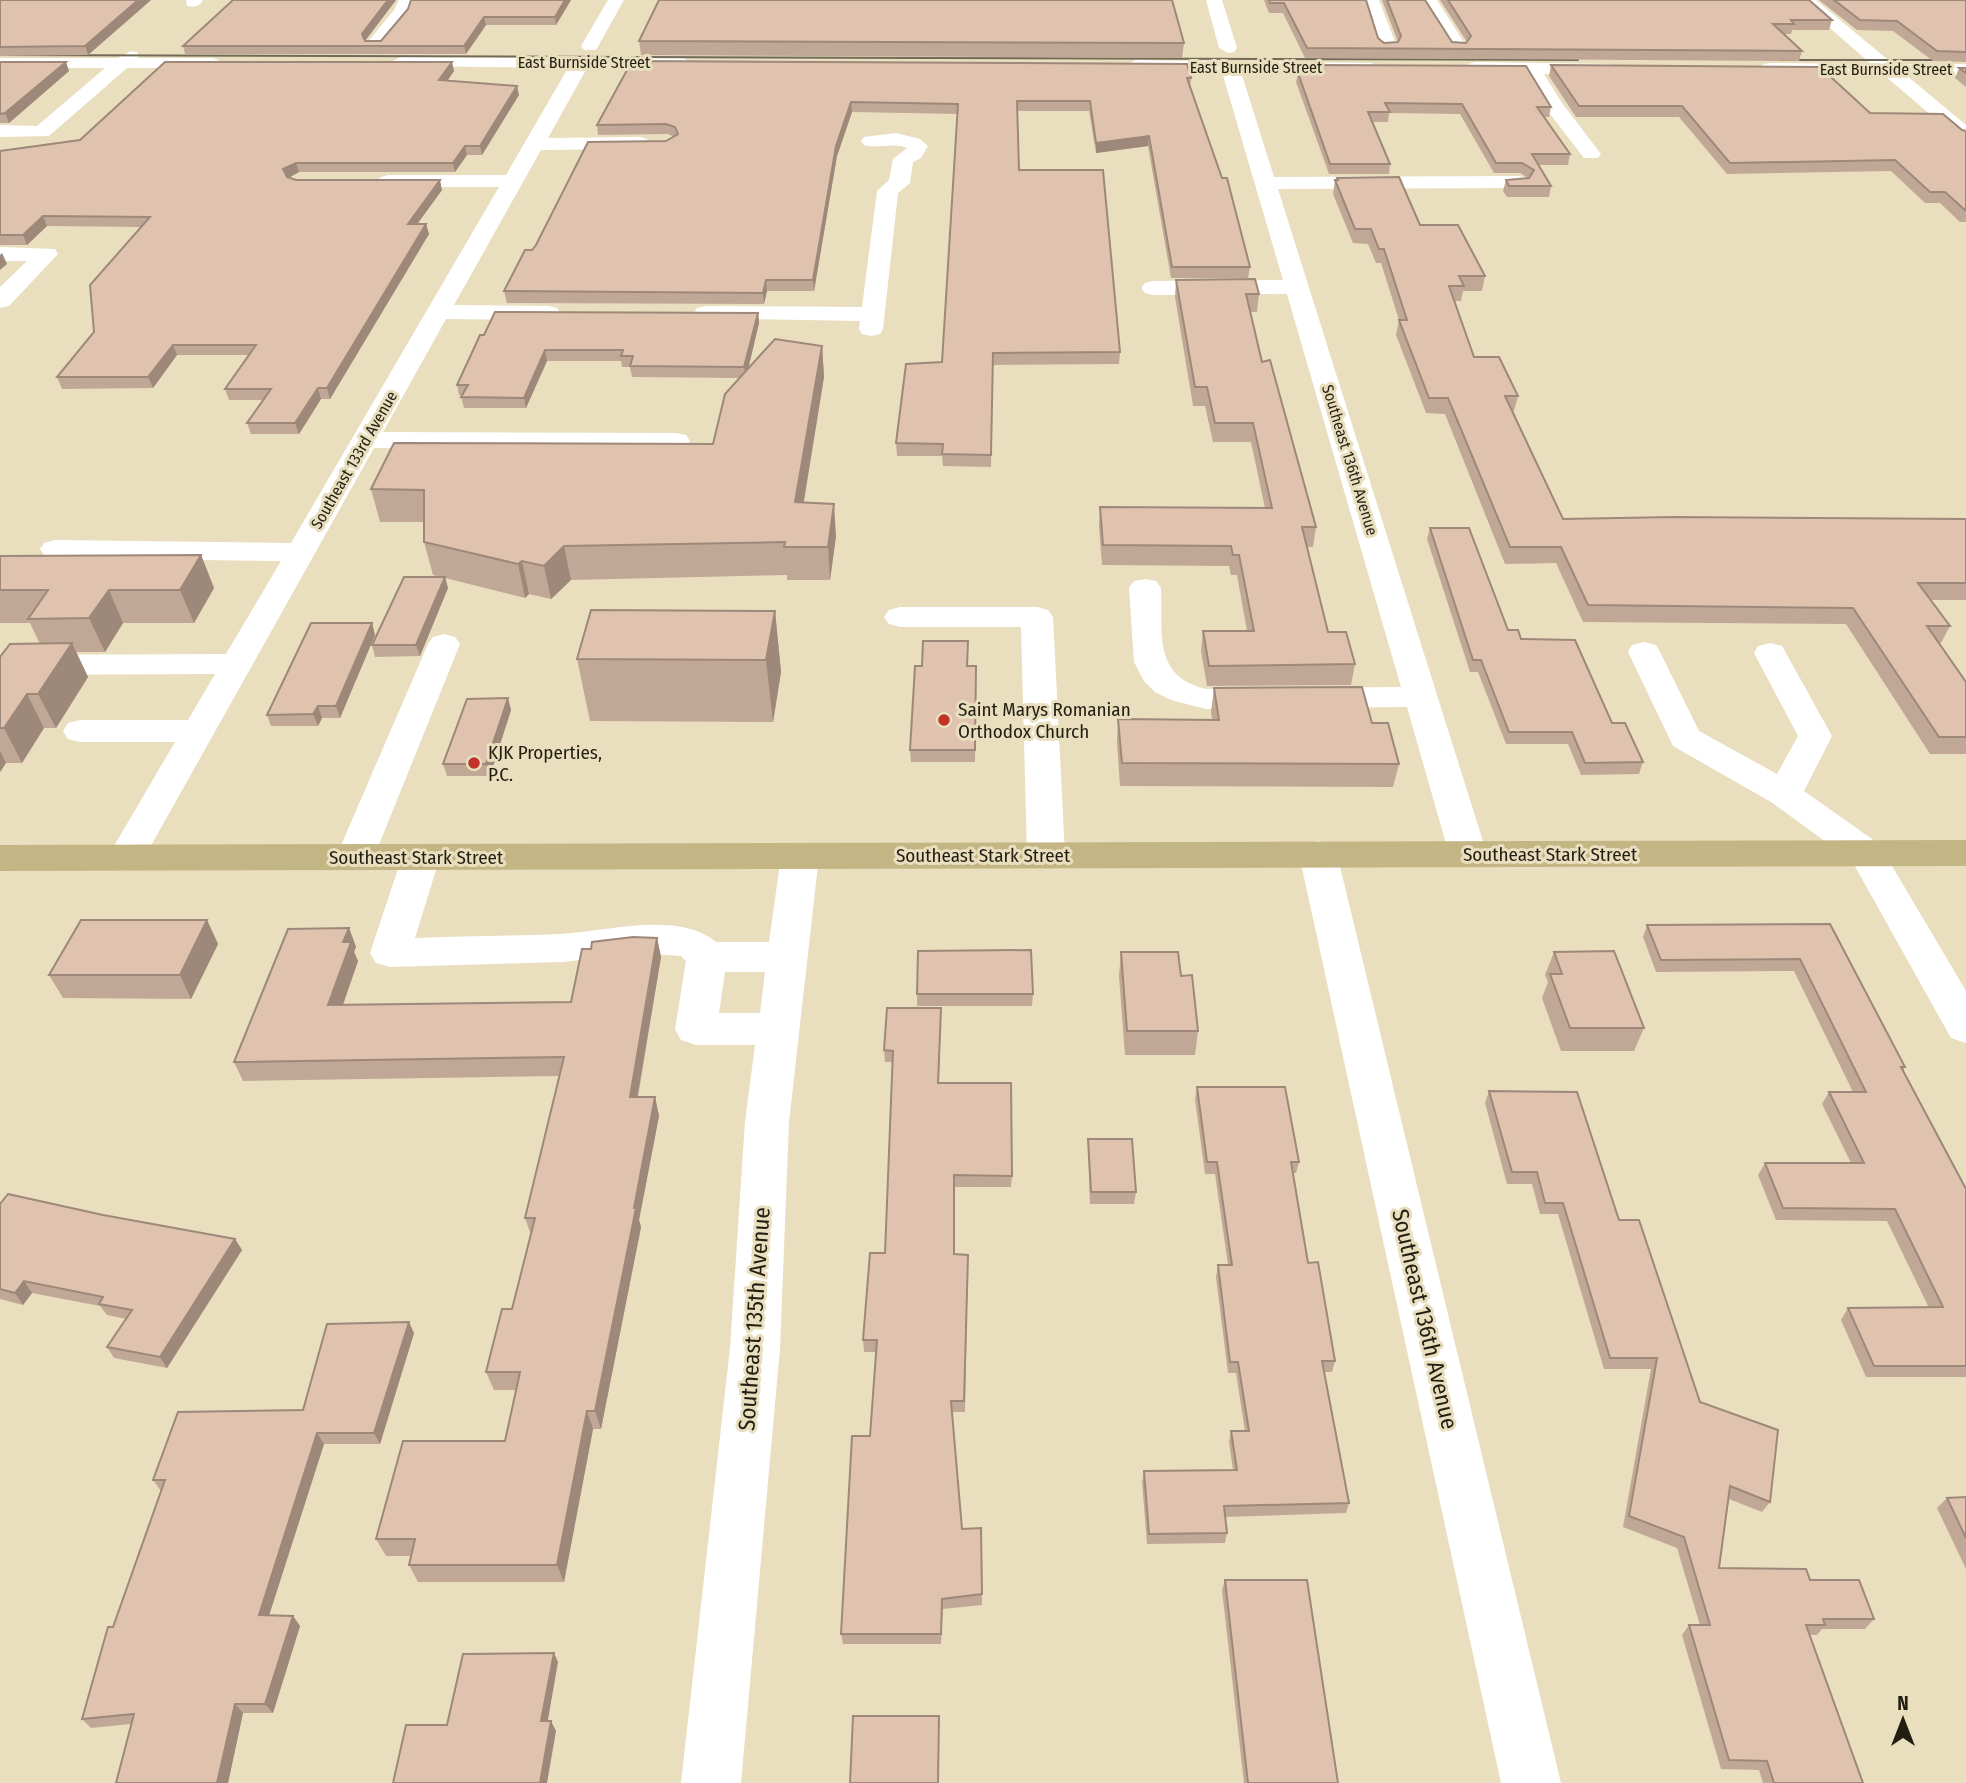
<svg xmlns="http://www.w3.org/2000/svg" width="1966" height="1783" viewBox="0 0 1966 1783" font-family="'Fira Sans Condensed',sans-serif">
  <style>
    .lines { fill: none; stroke-linecap: round; stroke-linejoin: round }
    .minor { fill: #fff; fill-rule: evenodd }
    .major { fill: #c4b684; fill-rule: evenodd }
    .tram { stroke: #716a57; stroke-width: 2 }
    .wall { fill: #c1a896 }
    .shaded-wall { fill: #9d887a }
    .building { fill: #e0c3ae; stroke: #9d887a; stroke-width: 2 }
    .poi-dot { fill: #c0322a; stroke: #e9dfbf; stroke-width: 2.5 }
    .labels { text-anchor: middle; dominant-baseline: central; stroke-width: 6; stroke-linejoin: round; paint-order: stroke }
    .far-street-label { font-size: 16px; fill: #221e12; stroke: #e9dfbf }
    .poi-label { font-size: 19px; fill: #221e12; stroke: #e9dfbf; text-anchor: start }
    .street-label { font-size: 19px; fill: #221e12; stroke: #e9dfbf }
    .near-street-label { font-size: 23px; fill: #221e12; stroke: #e9dfbf }
  </style>
  <rect width="100%" height="100%" fill="#e9dfbf"/>
  <g class="lines">
    <g class="minor">
      <path d="M186,0H203C199,7 195,7 187,6Z"/>
      <path d="M399,0H415L408,15L381,48H369L366,44L394,10Z"/>
      <path d="M608,0H624L596,50H584L581,46Z"/>
      <path d="M1206,0H1222L1237,48L1234,52L1228,53L1219,48Z"/>
      <path d="M1363,0H1379L1397,47L1394,51H1382L1379,47Z"/>
      <path d="M1421,0H1437L1467,47L1464,51H1452Z"/>
      <path d="M1798,0H1816L1893,64H1966V76L1906,75L1966,125V141L1959,139L1884,75L1762,73L1760,69L1762,65L1769,63L1871,64Z"/>
      <path d="M131,51L137,52L139,58H214L223,63L214,68H127L49,136L0,137V125L37,126L105,68H0V58H118Z"/>
      <path d="M400,57L683,58L692,63L683,68H587L548,138L640,137L647,139L650,143L647,147L640,149L541,150L454,305L548,306L557,308L560,313L557,318L548,320L446,319L383,432L676,433L686,435L690,441L686,447L676,449L374,448L139,867L126,871L113,867L107,858L175,742H80L68,739L63,731L68,723L80,720H188L215,674L0,675V655L226,654L281,561L55,558L44,555L40,549L44,543L55,540L291,543L499,187H388L381,185L377,181L381,177L388,175H506L568,68L394,66L391,62Z"/>
      <path d="M1135,60L1372,63L1374,67L1365,73L1241,72L1274,177L1519,176L1526,178L1530,182L1526,186L1519,188L1278,189L1487,854L1481,863L1468,867L1455,863L1449,854L1407,707L1206,709L1171,700L1155,692L1144,681L1134,662L1129,588L1134,581L1145,579L1156,581L1161,588C1163,633 1152,676 1206,689L1401,687L1287,294L1153,295L1145,293L1141,288L1145,283L1153,281L1283,280L1222,72L1129,70L1126,66Z"/>
      <path d="M1475,62L1610,64L1612,68L1610,72L1603,74H1544L1562,103L1601,154L1598,158H1584L1543,105L1526,74L1468,72L1466,68L1468,64Z"/>
      <path d="M896,133L920,139L928,146L921,158L913,162L910,183L898,193L883,329L880,334L871,336L862,334L859,329L860,321L697,318L694,313L697,308L706,306L862,307L877,191L889,180L893,159L907,148C893,142 878,149 864,145L861,141L864,137Z"/>
      <path d="M0,247L55,249L58,254L9,306L0,308V287L27,261H0Z"/>
      <path d="M900,607H1037L1048,610L1053,617L1065,855L1059,864L1046,868L1033,864L1027,855L1021,627H900L889,624L884,617L889,610Z"/>
      <path d="M444,634L455,637L460,644L374,857L368,866L355,870L342,866L336,857L428,644L433,637Z"/>
      <path d="M1644,642L1656,645L1660,652L1699,731L1777,774L1798,736L1754,653L1758,646L1770,643L1782,646L1832,736L1804,791L1879,844L1966,991V1043L1951,1038L1852,861L1771,802L1673,746L1628,652L1632,645Z"/>
      <path d="M1318,841L1331,845L1337,854L1561,1783H1501L1299,854L1305,845Z"/>
      <path d="M800,843L813,847L819,856L789,1122L780,1348L741,1783H681L730,1348L745,1122L755,1045H696L681,1040L675,1029L686,961L681,956L637,953L563,962L390,967L376,963L370,953L402,857L408,848L421,844L434,848L440,857L415,938C463,936 511,936 560,934C606,932 678,910 716,942H769L781,856L787,847ZM725,972H765L760,1013H719Z"/>
    </g>
    <path class="major" d="M1966,840V866L0,871V845Z"/>
    <g class="tram">
      <path d="M0,55L1578,60"/>
      <path d="M1781,60H1966"/>
    </g>
  </g>
  <g class="wall">
    <path d="M0,0H151L88,55L0,56Z"/>
    <path d="M233,0H396L365,41H381L408,9L571,0L556,25H486L466,54H185L183,46Z"/>
    <path d="M1264,0H1366L1378,38L1384,43L1398,42L1382,0H1425L1452,42L1466,43L1467,42L1440,0H1809L1832,20L1829,30H1792L1791,34H1784L1802,51L1799,61L1305,58L1283,13H1269Z"/>
    <path d="M1819,0H1966V62L1933,61L1893,31L1857,30Z"/>
    <path d="M639,41L1184,43L1182,58L641,55Z"/>
    <path d="M632,61L1191,78L1190,87L1250,267L1248,278H1171L1148,146L1096,153L1089,111H1017L1019,170L1120,352L1119,364L993,365L991,467L943,466L942,456H897L896,443L942,362L958,114L852,112L837,156L814,291H767L764,304L507,303L504,291L532,250L666,141L674,137L668,134L598,135L597,125Z"/>
    <path d="M0,62L69,71L9,123H0Z"/>
    <path d="M1314,65L1551,107L1549,117H1544L1570,154L1568,165H1538L1551,186L1549,197H1507L1503,191L1506,180L1528,178L1520,173H1494L1460,114L1389,113L1388,122H1372L1390,164L1389,174H1329L1296,82L1298,73H1313Z"/>
    <path d="M1551,65L1870,113L1966,131V222H1960L1940,203H1925L1891,171L1727,174L1679,117H1576L1549,76Z"/>
    <path d="M1959,68H1966V87L1955,78Z"/>
    <path d="M454,71L447,81L519,95L482,155H467L455,172H299L289,178L296,180L442,190L417,224H426L429,234L330,399H321L299,434H251L247,423L263,400H229L225,389L248,355H177L153,388L62,389L57,377L94,332L141,227L47,226L27,245H0V151L80,140Z"/>
    <path d="M1337,178L1420,225L1485,276L1482,291H1463L1461,301H1454L1474,357L1518,396L1514,411H1513L1563,519H1966V600H1930L1950,626L1941,643H1938L1966,682V754H1930L1846,624L1583,622L1556,563L1505,564L1445,414L1426,413L1396,335L1399,320L1381,263H1376L1368,244L1353,243L1333,194L1335,180H1337Z"/>
    <path d="M1176,280L1259,294L1257,312H1250L1262,362L1316,527L1313,547H1307L1328,632L1355,664L1351,685L1207,686L1201,651L1203,631H1247L1237,575H1231L1229,566L1102,565L1099,527L1100,507L1265,508L1251,442H1213L1205,406H1193L1175,297Z"/>
    <path d="M758,313L759,323L748,369L822,346L824,377L804,502L836,536L830,580H787V575L571,580L551,599L529,594L525,598L445,578L448,588L420,656L375,657L372,645L440,577L433,575L424,542V522H380L371,489L713,444L740,378L632,377L630,367H622L621,361H547L526,408H464L461,397L462,395H459L457,385L480,335Z"/>
    <path d="M1430,528L1508,630L1521,639L1612,723L1643,762L1639,774L1581,775L1568,744H1506L1478,672H1470L1427,539Z"/>
    <path d="M201,555L214,588L194,623H123L105,652H76L88,677L56,728H44L22,763H6L0,772V657L40,644L30,623H0V556Z"/>
    <path d="M775,611L781,672L773,722L590,721L577,659Z"/>
    <path d="M372,623L375,635L340,718H322L318,726H271L267,715Z"/>
    <path d="M968,666H976L975,762H911L910,750Z"/>
    <path d="M1214,688L1372,723L1399,764L1393,787L1120,786L1117,742L1118,719L1212,720L1211,712Z"/>
    <path d="M511,710L490,776H447L443,764Z"/>
    <path d="M207,920L218,944L191,999L63,998L49,975Z"/>
    <path d="M1830,924L1905,1067L1903,1071L1966,1189V1377H1866L1841,1320L1848,1308H1929L1887,1221L1776,1220L1758,1175L1765,1163H1851L1822,1104L1829,1092H1853L1794,971L1656,972L1643,937L1647,925Z"/>
    <path d="M349,928L356,947L354,952L358,961L343,1005L571,1002L591,949L657,938L661,957L638,1097H655L659,1116L639,1220L641,1227L601,1429H593L564,1582H418L409,1565L411,1556H386L376,1539L505,1441L517,1390H494L486,1372L512,1309L531,1235L525,1218L560,1076L243,1081L234,1062Z"/>
    <path d="M1121,952L1181,976L1198,1031L1195,1055H1125L1119,976Z"/>
    <path d="M1554,952L1644,1028L1634,1051H1561L1542,998L1548,982L1545,975Z"/>
    <path d="M917,994H1033L1032,1006H917Z"/>
    <path d="M941,1008L939,1083L1012,1176L1011,1187H954V1254L968,1255L965,1412H952L962,1529L981,1528L982,1605L943,1609L941,1644H843L841,1634L870,1436L876,1352H864L863,1340L885,1253L892,1062H885L884,1050Z"/>
    <path d="M1197,1087L1299,1162L1296,1173H1293L1308,1263L1335,1361L1332,1372H1324L1349,1503L1346,1513L1225,1517L1227,1533L1225,1543L1147,1544L1142,1482L1144,1471L1233,1470L1229,1442L1231,1431H1245L1236,1373H1228L1216,1277L1218,1265H1228L1215,1174H1205L1195,1099Z"/>
    <path d="M1489,1091L1619,1220L1700,1402L1770,1502L1762,1512L1729,1499L1719,1568L1810,1580L1874,1619L1865,1629H1822L1817,1635H1810L1863,1783H1763L1759,1770L1721,1769L1682,1635L1689,1625H1700L1677,1548L1623,1527L1651,1369H1604L1558,1214H1540L1532,1184H1507L1485,1103Z"/>
    <path d="M1088,1139L1136,1192L1134,1204H1090L1088,1150Z"/>
    <path d="M0,1204L103,1215L235,1239L242,1250L167,1368L114,1358L107,1347L126,1319L107,1315L100,1306L32,1293L23,1305L0,1299Z"/>
    <path d="M414,1333L380,1444H324L269,1615L293,1616L300,1626L273,1713H243L228,1783H116L131,1724L91,1728L82,1719L113,1627L161,1491L153,1480L303,1410Z"/>
    <path d="M1966,1497V1569L1937,1508L1947,1498Z"/>
    <path d="M1225,1580L1338,1783H1244L1222,1590Z"/>
  </g>
  <g class="shaded-wall">
    <path d="M138,0H151L88,55L85,46Z"/>
    <path d="M388,0H396L364,42L362,34Z"/>
    <path d="M565,0H571L556,25L555,17Z"/>
    <path d="M484,17L486,25L466,54L464,46Z"/>
    <path d="M66,62L69,71L9,123L5,113Z"/>
    <path d="M452,62L454,71L441,90L439,80Z"/>
    <path d="M517,86L519,95L482,155L480,146Z"/>
    <path d="M851,102L852,112L837,156L814,291L813,280L836,146Z"/>
    <path d="M1149,136L1148,146L1096,153V143Z"/>
    <path d="M465,146L467,155L455,172L453,163Z"/>
    <path d="M296,163L299,172L286,179L283,169Z"/>
    <path d="M440,180L442,190L410,234L408,224Z"/>
    <path d="M43,216L47,226L27,245L23,235Z"/>
    <path d="M426,224L429,234L330,399L327,388Z"/>
    <path d="M2,253L7,264L0,270V255Z"/>
    <path d="M766,280L767,291L764,304L763,293Z"/>
    <path d="M758,313L759,323L746,378L744,367Z"/>
    <path d="M173,345L177,355L153,388L148,377Z"/>
    <path d="M822,346L824,377L798,535L795,502Z"/>
    <path d="M545,350L547,361L526,408L524,398Z"/>
    <path d="M318,388L321,399L299,434L295,423Z"/>
    <path d="M834,504L836,536L830,580L828,547Z"/>
    <path d="M564,546L571,580L551,599L544,566Z"/>
    <path d="M201,555L214,588L194,623L180,590Z"/>
    <path d="M522,561L529,594L525,598L518,564Z"/>
    <path d="M445,577L448,588L420,656L416,645Z"/>
    <path d="M109,590L123,623L105,652L89,618Z"/>
    <path d="M775,611L781,672L773,722L766,660Z"/>
    <path d="M372,623L375,635L340,718L336,706Z"/>
    <path d="M72,643L88,677L56,728L38,694Z"/>
    <path d="M27,694L44,728L22,763L4,728Z"/>
    <path d="M508,698L511,710L490,776L486,764Z"/>
    <path d="M318,706L322,718L318,726L313,714Z"/>
    <path d="M0,751L6,763L0,772Z"/>
    <path d="M207,920L218,944L191,999L180,975Z"/>
    <path d="M349,928L356,947L354,952L358,961L336,1024L328,1005L343,942Z"/>
    <path d="M657,938L661,957L634,1116L630,1097Z"/>
    <path d="M941,1008V1020L938,1095V1083Z"/>
    <path d="M655,1097L659,1116L639,1220L641,1227L601,1429L595,1411Z"/>
    <path d="M235,1239L242,1250L167,1368L160,1357Z"/>
    <path d="M24,1281L32,1293L23,1305L15,1293Z"/>
    <path d="M409,1322L414,1333L380,1444L374,1433Z"/>
    <path d="M587,1411L593,1429L564,1582L557,1565Z"/>
    <path d="M317,1433L324,1444L266,1625L259,1615Z"/>
    <path d="M293,1616L300,1626L273,1713L265,1704Z"/>
    <path d="M554,1653L558,1662L546,1731L541,1721Z"/>
    <path d="M235,1704L243,1713L228,1783H217Z"/>
    <path d="M551,1721L556,1731L547,1783H540Z"/>
  </g>
  <g class="building">
    <path d="M0,0H138L85,46L0,47Z"/>
    <path d="M233,0H388L362,34L365,41H381L408,9L411,0H565L555,17H484L464,46H183Z"/>
    <path d="M659,0H1172L1184,43L639,41Z"/>
    <path d="M1269,0H1366L1378,38L1384,43L1398,42L1401,36L1387,0H1425L1452,42L1466,43L1471,36L1448,0H1809L1832,20H1791L1794,24H1773L1802,51L1307,48L1284,3H1270Z"/>
    <path d="M1834,0H1966V52L1937,51L1897,21L1860,20Z"/>
    <path d="M632,61L1187,64L1191,78H1187L1222,178H1227L1250,267H1172L1149,136L1096,143L1090,101H1017L1019,170H1103L1120,352L993,353L991,455L942,454L943,444L896,443L906,364L942,362L958,104L851,102L836,146L813,280H766L763,293L504,291L525,250H532L536,245L588,142L666,141L678,134L675,127L666,124L597,125Z"/>
    <path d="M0,62H66L5,113L0,114Z"/>
    <path d="M165,62H452L439,80L517,86L480,146H465L453,163H296L283,169L287,177L296,180H440L408,224H426L327,388H318L295,423H247L271,389H225L256,345H173L148,377H57L94,332L90,285L150,217L43,216L23,235H0V151L80,140Z"/>
    <path d="M1314,65L1526,66L1551,107H1537L1570,154H1532L1551,186H1509L1506,180L1529,178L1534,170L1522,163H1496L1462,104L1385,103L1390,112H1368L1390,164H1330L1298,73H1319Z"/>
    <path d="M1551,65L1820,67L1870,113L1943,114L1962,130L1966,131V210H1965L1945,192H1930L1895,160L1730,163L1682,106H1579Z"/>
    <path d="M1959,68H1966V73Z"/>
    <path d="M1399,177L1420,225H1458L1485,276H1459L1464,286H1449L1474,357H1499L1518,396H1505L1563,519L1674,517L1966,519V583H1918L1950,626H1927L1966,682V737H1939L1853,608L1588,605L1561,547H1510L1448,398H1429L1399,320H1407L1384,249H1379L1371,229H1355L1335,180H1338L1337,178Z"/>
    <path d="M1255,279L1259,294H1246L1262,362L1270,360L1316,527H1302L1328,632H1346L1355,664L1209,666L1203,631H1254L1239,555H1233L1231,546L1103,545L1100,507L1272,508L1253,423H1215L1207,387H1195L1176,280Z"/>
    <path d="M495,312L758,313L744,367L630,366L633,356H621L623,350H545L524,398L461,397L468,385H457L480,335H484Z"/>
    <path d="M775,339L822,346L795,502L834,504L828,547H784L785,542L564,546L544,566L522,561L518,564L424,542V490L371,489L394,443L713,444L725,394Z"/>
    <path d="M1430,528H1469L1508,630H1518L1521,639L1575,640L1612,723H1625L1643,762L1585,763L1572,732H1509L1481,660H1473Z"/>
    <path d="M201,555L180,590H109L89,618L28,619L48,590H0V556Z"/>
    <path d="M404,577H445L416,645H372Z"/>
    <path d="M591,610L775,611L766,660L577,659Z"/>
    <path d="M311,623H372L336,706H318L313,714L267,715Z"/>
    <path d="M923,641H968L967,666H976L975,750H910L915,666H922Z"/>
    <path d="M72,643L38,694H27L4,728H0V657L10,644Z"/>
    <path d="M1362,687L1372,723H1388L1399,764L1122,763L1118,719L1219,720L1214,688Z"/>
    <path d="M508,698L486,764H443L467,699Z"/>
    <path d="M81,920H207L180,975H49Z"/>
    <path d="M1830,924L1905,1067H1901L1966,1189V1366H1874L1848,1308L1943,1307L1895,1209L1783,1208L1765,1163H1864L1829,1092H1866L1800,959L1661,960L1647,925Z"/>
    <path d="M349,928L343,942H351L328,1005L571,1002L582,949H591L592,942L633,937L657,938L630,1097H655L634,1208H636L595,1411H587L557,1565H409L415,1539H376L403,1441H505L520,1372H486L502,1309H512L535,1218H525L564,1057L234,1062L288,929Z"/>
    <path d="M1031,950L1033,994H917L918,951Z"/>
    <path d="M1614,951L1644,1028H1570L1550,974H1562L1554,952Z"/>
    <path d="M1121,952H1178L1181,976L1192,975L1198,1031H1127Z"/>
    <path d="M887,1008H941L938,1083H1011L1012,1176L954,1175V1254L968,1255L964,1401H951L962,1529L981,1528L982,1594L942,1599L941,1634H841L852,1436H870L877,1340H863L870,1253H885L893,1051L884,1050Z"/>
    <path d="M1197,1087H1285L1299,1162H1291L1308,1263L1318,1262L1335,1361H1322L1349,1503L1224,1506L1227,1533L1149,1534L1144,1471L1237,1470L1231,1431H1249L1238,1362H1230L1218,1265H1232L1217,1162H1207Z"/>
    <path d="M1489,1091L1577,1092L1619,1220H1639L1700,1402L1778,1430L1770,1502L1730,1486L1719,1568L1806,1569L1810,1580H1859L1874,1619H1823L1825,1625H1806L1863,1783H1774L1767,1761L1729,1760L1689,1625H1710L1684,1537L1629,1516L1657,1358H1610L1563,1203H1545L1537,1172H1512Z"/>
    <path d="M1088,1139H1132L1136,1192H1091Z"/>
    <path d="M8,1194L103,1215L235,1239L160,1357L107,1347L132,1310L99,1304L103,1297L24,1281L15,1293L0,1289V1204Z"/>
    <path d="M409,1322L374,1433H317L259,1615L293,1616L265,1704H235L217,1783H116L134,1714L82,1719L108,1627H113L165,1480H153L178,1412L303,1410L327,1324Z"/>
    <path d="M1966,1497V1538L1947,1498Z"/>
    <path d="M1225,1580H1307L1338,1783H1248Z"/>
    <path d="M554,1653L541,1721H551L540,1783H393L406,1725H447L463,1654Z"/>
    <path d="M853,1716H939L938,1783H850Z"/>
  </g>
  <g class="poi-dot">
    <circle cx="944" cy="720" r="7"/>
    <circle cx="474" cy="763" r="7"/>
  </g>
  <g class="labels">
    <g class="far-street-label">
      <text x="584" y="62">East Burnside Street</text>
      <text x="1256" y="67">East Burnside Street</text>
      <text x="1886" y="69">East Burnside Street</text>
      <text transform="translate(354 460) rotate(-60)">Southeast 133rd Avenue</text>
      <text transform="translate(1350 460) rotate(73)">Southeast 136th Avenue</text>
    </g>
    <g class="poi-label">
      <text x="958" y="709">Saint Marys Romanian<tspan x="958" dy="22">Orthodox Church</tspan></text>
      <text x="488" y="752">KJK Properties,<tspan x="488" dy="22">P.C.</tspan></text>
    </g>
    <g class="street-label">
      <text x="1550" y="854">Southeast Stark Street</text>
      <text x="983" y="855">Southeast Stark Street</text>
      <text x="416" y="857">Southeast Stark Street</text>
    </g>
    <g class="near-street-label">
      <text transform="translate(754 1319) rotate(-86)">Southeast 135th Avenue</text>
      <text transform="translate(1425 1319) rotate(77)">Southeast 136th Avenue</text>
    </g>
  </g>
  <g transform="translate(1903 1720)" stroke="#e9dfbf" stroke-width="5" paint-order="stroke">
  <path d="M0-5L12 26L0 18L-12 26Z" fill="#221e12"/>
  <text y="-10" font-size="19" font-weight="bold" text-anchor="middle" fill="#221e12">N</text>
  </g>
</svg>
